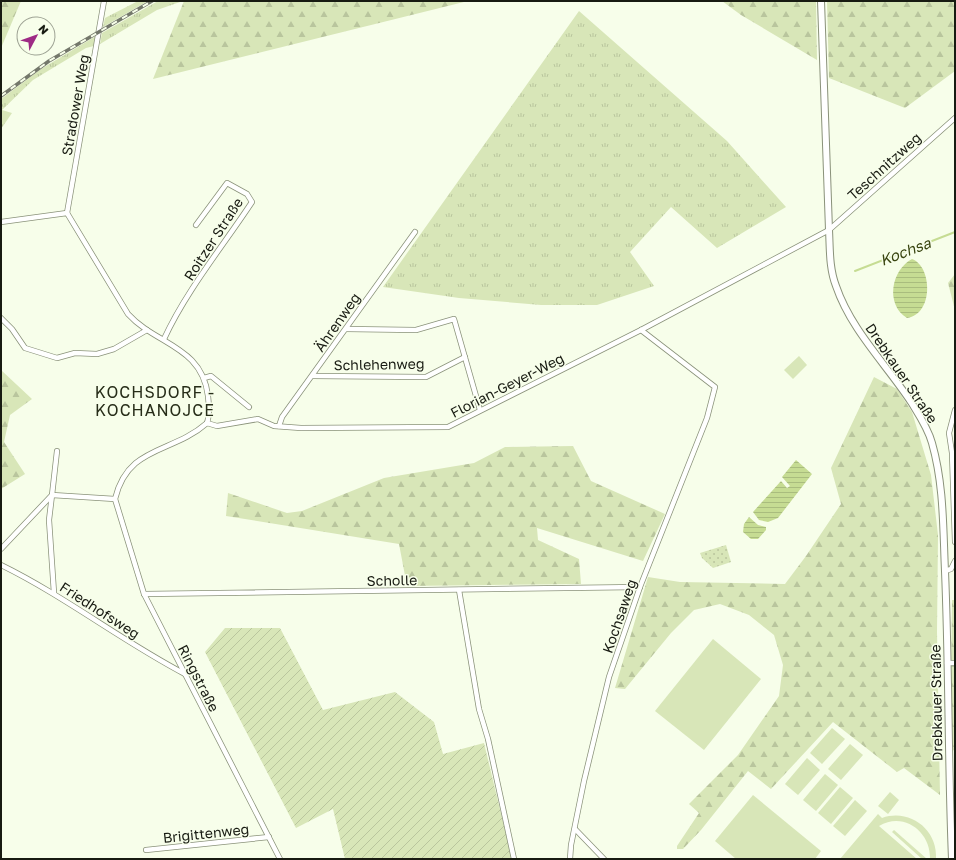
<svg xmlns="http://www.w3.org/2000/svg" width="956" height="860" viewBox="0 0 956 860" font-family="'Golos Text',sans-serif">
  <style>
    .grass { fill: url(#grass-tufts) }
    .forest { fill: url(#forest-firs) }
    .park { fill: url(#park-dots) }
    .garden { fill: url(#garden-furrows) }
    .pitch { fill: #d8e6b8 }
    .water { fill: url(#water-rules) }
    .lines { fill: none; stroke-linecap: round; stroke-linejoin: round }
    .stream { stroke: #c6dc93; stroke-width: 2 }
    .minor-casing { stroke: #8a927a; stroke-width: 6 }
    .tertiary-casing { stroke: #8a927a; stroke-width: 8 }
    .minor { stroke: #fff; stroke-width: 4.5 }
    .tertiary { stroke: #fff; stroke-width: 6 }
    .rail-casing { stroke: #74786b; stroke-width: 3.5 }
    .rail { stroke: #f7feea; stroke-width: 2; stroke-dasharray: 6; stroke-linecap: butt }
    .labels { text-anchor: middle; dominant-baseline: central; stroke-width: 3; stroke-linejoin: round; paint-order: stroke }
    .street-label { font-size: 14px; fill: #181b12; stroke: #f7feea }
    .water-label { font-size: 15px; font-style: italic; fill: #394510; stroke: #f7feea }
    .quarter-label { font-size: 16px; letter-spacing: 1px; fill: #272d19; stroke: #f7feea }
  </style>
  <defs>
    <pattern id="grass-tufts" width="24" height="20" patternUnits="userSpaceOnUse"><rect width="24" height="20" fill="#d8e6b8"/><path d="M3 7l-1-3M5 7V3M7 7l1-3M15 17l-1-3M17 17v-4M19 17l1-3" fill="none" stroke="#b9c59d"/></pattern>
    <pattern id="forest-firs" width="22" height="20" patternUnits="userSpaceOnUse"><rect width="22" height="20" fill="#d8e6b8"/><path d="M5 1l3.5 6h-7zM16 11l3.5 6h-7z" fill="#b9c59d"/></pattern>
    <pattern id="park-dots" width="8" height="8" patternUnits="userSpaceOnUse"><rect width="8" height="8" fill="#d8e6b8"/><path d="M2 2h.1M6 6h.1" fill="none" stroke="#b9c59d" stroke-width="1.8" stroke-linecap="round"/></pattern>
    <pattern id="garden-furrows" width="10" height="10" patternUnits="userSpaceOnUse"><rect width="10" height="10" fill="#d8e6b8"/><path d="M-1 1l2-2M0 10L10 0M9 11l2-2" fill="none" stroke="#b9c59d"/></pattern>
    <pattern id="water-rules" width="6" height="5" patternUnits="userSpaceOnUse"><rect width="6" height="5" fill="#c6dc93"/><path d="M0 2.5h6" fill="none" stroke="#a9bc7e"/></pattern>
  </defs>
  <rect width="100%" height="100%" fill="#f7feea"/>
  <g class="grass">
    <path d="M138,1H148L103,27L105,18Z"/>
    <path d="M158,1H183L157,10L100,44L102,33Z"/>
    <path d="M579,11L727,141L786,207L717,248L671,207L630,252L654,286L597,305H541L459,298L383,287Z"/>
    <path d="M96,36L94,46L86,48L33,80L2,110L12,113L1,129V99L41,69Z"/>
  </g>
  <g class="forest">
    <path d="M1,1H21L1,48Z"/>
    <path d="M184,1H468L153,79Z"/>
    <path d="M722,1H816L817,60L741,15Z"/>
    <path d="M827,1H955V71L905,108L829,78Z"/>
    <path d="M955,274V310L948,283Z"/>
    <path d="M1,370L32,399L10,415L4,442L25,474L1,489Z"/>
    <path d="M874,377L897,389L912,412L931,475L938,535L937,632L940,795L904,768L897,772L833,722L771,789L748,771L701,830L683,849H677V846L699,813L689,804L738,755L779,696L783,665L774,635L749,615L720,604L694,610L671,633L625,689L615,688L648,577L680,582L785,584L806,556L841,504L831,468Z"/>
    <path d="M573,446L591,481L665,514L643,561L537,528L538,540L579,559L581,584L407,586L399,544L226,516L228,493L287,513L302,511L384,478L474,463L505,447Z"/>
    <path d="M952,600H955V750L950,751Z"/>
  </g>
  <path class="park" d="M726,545L731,562L713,568L702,558L700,553Z"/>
  <path class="garden" d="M225,628H280L323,710L395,692L434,722L443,754L484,743L512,859H345L333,809L296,828L205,652Z"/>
  <g class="pitch">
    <path d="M799,356L807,365L793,379L784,370Z"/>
    <path d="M713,639L761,679L704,750L655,711Z"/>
    <path d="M832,728L845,739L822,764L810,753Z"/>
    <path d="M850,744L863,755L841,780L828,769Z"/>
    <path d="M807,758L820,770L798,795L785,784Z"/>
    <path d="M825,774L838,785L816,811L803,800Z"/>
    <path d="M840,787L853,798L831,824L818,813Z"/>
    <path d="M890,792L899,800L888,814L878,806Z"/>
    <path d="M753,795L821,851L815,859H736L715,841Z"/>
    <path d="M855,800L867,811L845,836L833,826Z"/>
    <path d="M878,814L882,818C910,808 938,830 936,859H930C931,832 904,811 879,826L917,859H840Z"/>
    <path d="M894,830L927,859H922L892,832Z"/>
  </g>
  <g class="water">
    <path d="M912,259C932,266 934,314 907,318C885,305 891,270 912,259Z"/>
    <path d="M796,460L812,474L778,518L768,522L759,520L753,512L781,481L787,488L790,486L782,477Z"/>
    <path d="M749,517L758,525L766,527V530L758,539H751L743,532L744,524Z"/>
  </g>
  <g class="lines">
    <path class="stream" d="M855,271L955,232"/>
    <g class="minor-casing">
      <g id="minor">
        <path d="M67,213L104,1"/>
        <path d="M1,222L67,213L128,314C156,345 202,346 208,396C209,405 210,414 207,423"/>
        <path d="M1,318L12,329L25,348L57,358L75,353L97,354L114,349L147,330"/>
        <path d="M346,329L416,330L454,319L480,410"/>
        <path d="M164,339C186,291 223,246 252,202L247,194L227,183L196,225"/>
        <path d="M313,376L426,377L465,357"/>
        <path d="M204,378L211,376L249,407"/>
        <path d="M955,410L949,433L952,453L955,542"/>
        <path d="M207,423L217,426L258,419L274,426L301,428L448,427L641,330L829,230L955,118"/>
        <path d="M207,423C172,454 128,445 115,499L144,594L280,859"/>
        <path d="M279,426L282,417L415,232"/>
        <path d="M1,549L52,495L57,451"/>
        <path d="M1,565C66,597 122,641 185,674"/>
        <path d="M945,571L951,569L955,561"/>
        <path d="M459,590L479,709L488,739L514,859"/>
        <path d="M54,593L49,520L52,495L115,499"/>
        <path d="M144,594L640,587"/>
        <path d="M947,663H955"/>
        <path d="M575,829L604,859"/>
        <path d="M146,850L269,837"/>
        <path d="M570,859L571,845L584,781L609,677L640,587L707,418L715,387L641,330"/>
      </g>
    </g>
    <g class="tertiary-casing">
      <path id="tertiary" d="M821,1L829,230C830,248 829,268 836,286C851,330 886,364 911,402C919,415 928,428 932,443C944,485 943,528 945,571C949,667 948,763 952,859"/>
    </g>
    <use href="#minor" class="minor"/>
    <use href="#tertiary" class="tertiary"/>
    <g class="rail-casing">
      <path id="rail" d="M1,96L49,61L152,1"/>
    </g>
    <use href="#rail" class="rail"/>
  </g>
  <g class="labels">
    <g class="street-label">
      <text transform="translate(75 105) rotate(-80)">Stradower Weg</text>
      <text transform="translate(884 166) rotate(-42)">Teschnitzweg</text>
      <text transform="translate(213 239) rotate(-57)">Roitzer Straße</text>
      <text transform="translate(337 322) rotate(-55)">Ährenweg</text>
      <text transform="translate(379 364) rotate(-1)">Schlehenweg</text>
      <text transform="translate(902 373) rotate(56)">Drebkauer Straße</text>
      <text transform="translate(507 385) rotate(-27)">Florian-Geyer-Weg</text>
      <text transform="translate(392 580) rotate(-1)">Scholle</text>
      <text transform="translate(100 610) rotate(33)">Friedhofsweg</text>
      <text transform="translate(619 616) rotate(-71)">Kochsaweg</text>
      <text transform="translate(199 678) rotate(63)">Ringstraße</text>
      <text transform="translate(936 703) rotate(-91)">Drebkauer Straße</text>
      <text transform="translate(206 833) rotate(-6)">Brigittenweg</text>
    </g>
    <g class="water-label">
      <text transform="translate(905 251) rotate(-21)">Kochsa</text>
    </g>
    <g class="quarter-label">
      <text x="155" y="392">KOCHSDORF -<tspan x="155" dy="18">KOCHANOJCE</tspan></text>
    </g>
  </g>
  <rect width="956" height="860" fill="none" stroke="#181b12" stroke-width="4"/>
  <g transform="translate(36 36) rotate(49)"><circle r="19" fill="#f7feea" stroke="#9ea394"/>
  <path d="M0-3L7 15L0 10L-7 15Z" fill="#9e2a85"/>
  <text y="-6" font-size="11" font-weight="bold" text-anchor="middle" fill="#181b12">N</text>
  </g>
</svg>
